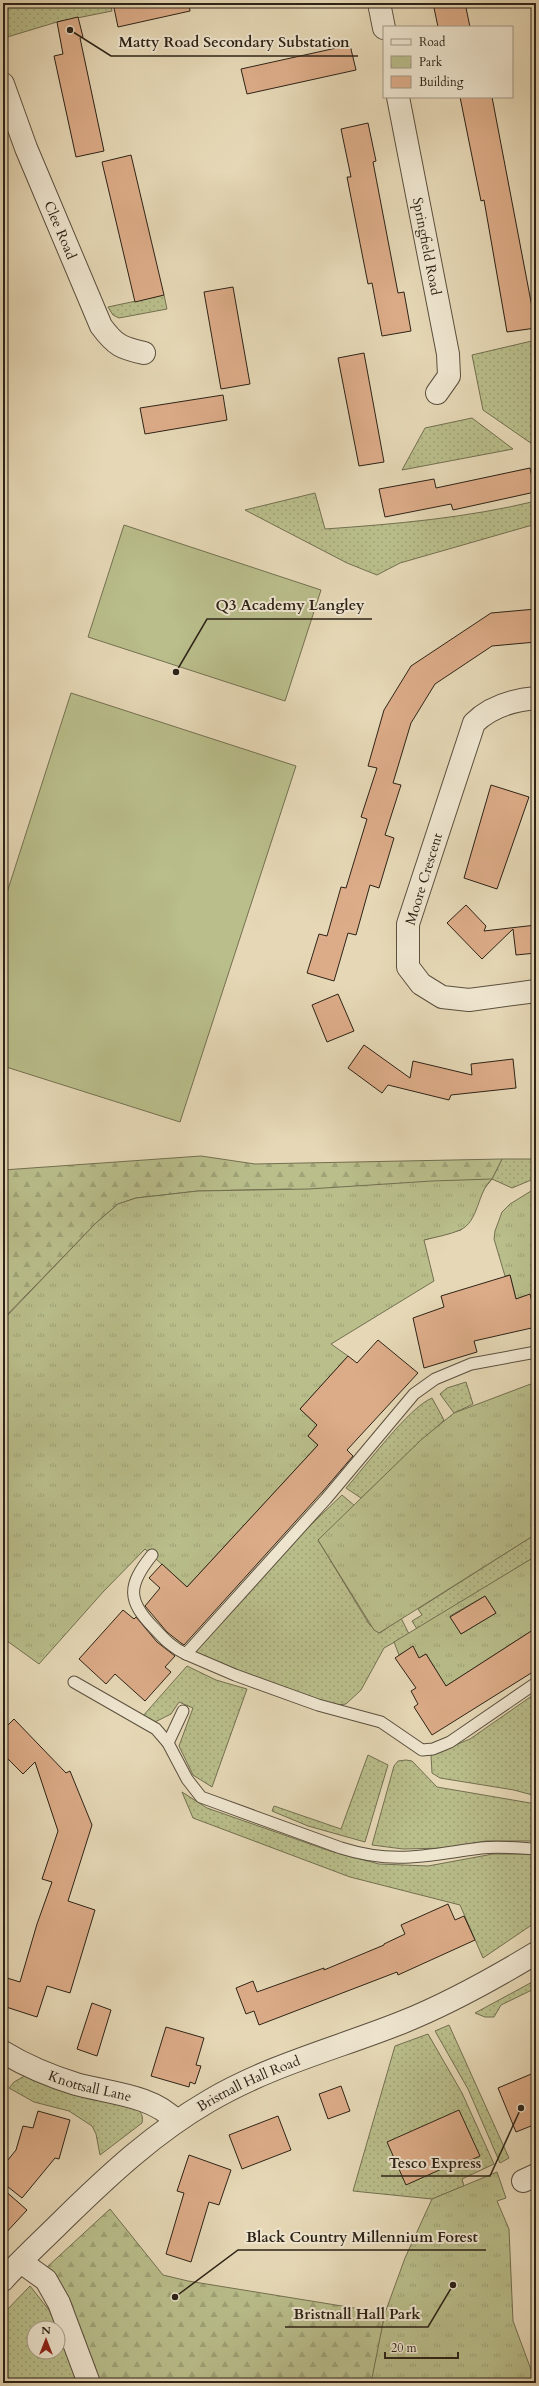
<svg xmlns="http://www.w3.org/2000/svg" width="539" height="2386" viewBox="0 0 539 2386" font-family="Cardo,serif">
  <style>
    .grass { fill: url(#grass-dots); stroke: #737051; fill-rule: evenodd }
    .forest { fill: url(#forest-firs); stroke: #737051 }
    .park { fill: url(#park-tufts); stroke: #737051; fill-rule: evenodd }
    .garden { fill: #b9be8b; stroke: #737051 }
    .building { fill: #dcac88; stroke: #2d2317 }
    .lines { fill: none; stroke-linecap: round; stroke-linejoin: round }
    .service-casing { stroke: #5b503f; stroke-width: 13 }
    .minor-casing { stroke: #5b503f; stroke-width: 24 }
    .tertiary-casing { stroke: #5b503f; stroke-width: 24 }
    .service { stroke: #efe6d0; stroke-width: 11 }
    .minor { stroke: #efe6d0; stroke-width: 22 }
    .tertiary { stroke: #efe6d0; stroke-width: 22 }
    .labels { text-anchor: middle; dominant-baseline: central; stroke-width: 4; stroke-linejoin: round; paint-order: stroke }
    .street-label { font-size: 14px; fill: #2d2317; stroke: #efe6d0 }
    .leader { fill: none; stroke: #2d2317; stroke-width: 1.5 }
    .callout-dot { fill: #2d2317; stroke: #efe6d0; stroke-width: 1.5 }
    .callout-label { font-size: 15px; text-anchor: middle; font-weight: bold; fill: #2d2317; stroke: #efe6d0; stroke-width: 4; stroke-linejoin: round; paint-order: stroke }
  </style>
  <defs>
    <pattern id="grass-dots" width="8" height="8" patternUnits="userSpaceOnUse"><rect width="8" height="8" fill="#b9be8b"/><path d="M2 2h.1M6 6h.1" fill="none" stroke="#9fa377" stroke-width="1.8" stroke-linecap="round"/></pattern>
    <pattern id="forest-firs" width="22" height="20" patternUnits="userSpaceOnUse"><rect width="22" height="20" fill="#b9be8b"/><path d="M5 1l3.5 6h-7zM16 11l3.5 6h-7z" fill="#9fa377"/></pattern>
    <pattern id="park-tufts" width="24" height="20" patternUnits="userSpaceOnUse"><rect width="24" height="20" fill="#b9be8b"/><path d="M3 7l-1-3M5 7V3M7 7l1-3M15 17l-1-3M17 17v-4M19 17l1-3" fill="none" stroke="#9fa377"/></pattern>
  </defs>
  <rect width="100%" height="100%" fill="#e6d8b6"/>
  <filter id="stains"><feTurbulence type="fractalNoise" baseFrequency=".005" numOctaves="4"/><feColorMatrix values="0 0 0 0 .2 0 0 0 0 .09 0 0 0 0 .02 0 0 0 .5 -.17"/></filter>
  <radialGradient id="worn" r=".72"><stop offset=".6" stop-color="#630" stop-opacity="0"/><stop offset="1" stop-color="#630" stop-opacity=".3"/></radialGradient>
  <g class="grass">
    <path d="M3,3H110L112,11L57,22L4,38Z"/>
    <path d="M164,295L167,309L119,318L113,315L108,307Z"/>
    <path d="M536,340V446H535L483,410L472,355Z"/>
    <path d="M472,418L513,449L402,470L425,428Z"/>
    <path d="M315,493L325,529C396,524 466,518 536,501V524L400,563L377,575L347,563L245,510Z"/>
    <path d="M502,1159H536V1178L512,1188L492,1179Z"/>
    <path d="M466,1382L473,1404L454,1413L440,1394L447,1388Z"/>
    <path d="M432,1398L444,1420L361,1498L346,1488C366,1466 408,1408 432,1398Z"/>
    <path d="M342,1495L355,1506L318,1540L369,1624L380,1633L401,1618L409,1634L384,1648L361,1690L346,1704L337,1705L312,1698L194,1653L300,1535Z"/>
    <path d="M536,1534V1556L417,1629L412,1621L422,1615L418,1609Z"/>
    <path d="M187,1666L216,1680L247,1689L212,1787L193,1775L179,1746L193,1708L179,1702L171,1714L153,1723L142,1717Z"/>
    <path d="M536,1693V1796L514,1790L440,1778L432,1773L431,1755L470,1739Z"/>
    <path d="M368,1755L388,1765L365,1842L308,1826L272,1811L274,1806L341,1829Z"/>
    <path d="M406,1760L412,1761L437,1787L536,1804V1841H486L445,1848L403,1849L372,1845L394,1766L398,1761Z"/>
    <path d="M182,1792L207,1808L330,1851L379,1864L428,1866L493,1854H536V1922L483,1958L460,1905L350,1877L193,1818Z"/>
    <path d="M536,1980V1988L501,2005L494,2017H485L475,2013Z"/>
    <path d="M449,2025L509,2158L500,2163L468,2089L435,2031Z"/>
    <path d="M428,2034L462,2093L494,2164L462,2179L464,2186L432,2199L353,2191L395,2046Z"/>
    <path d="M28,2074L133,2105C139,2110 144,2114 142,2123L100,2155L96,2134L92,2126L69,2111L34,2102L9,2088L14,2082Z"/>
    <path d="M30,2286L49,2310L60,2328L81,2383H3V2314ZM34,2328H58V2352H34Z"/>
  </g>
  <g class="forest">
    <path d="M201,1156L255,1164L502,1159L492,1179L484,1189L468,1223L461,1230L424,1240L291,1189L198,1191L136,1198L118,1204L96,1223L3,1319V1170Z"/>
    <path d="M110,2209L163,2275L188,2281L385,2313L372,2383H93L45,2269Z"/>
  </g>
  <g class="park">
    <path d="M492,1179C477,1192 479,1222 460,1230C449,1235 435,1237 424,1240L434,1281L331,1344L348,1356L300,1409L317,1425L308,1436L318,1445L187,1587L145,1549L103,1592L39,1664L3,1638V1320L96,1223L118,1204L136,1198L198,1191L309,1189L432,1181Z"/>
    <path d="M531,1191H536V1308L534,1309L529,1295L516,1299L510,1275L505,1276L494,1239L495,1231L502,1212L510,1204Z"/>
    <path d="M536,1382V1534L379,1633L374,1630L318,1540L422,1439L454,1413Z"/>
    <path d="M536,1556V1628L446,1686L426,1654L419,1658L413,1647L399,1655L394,1642ZM485,1596L496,1613L461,1634L450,1616Z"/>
    <path d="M497,2172L506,2198L497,2201L509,2229L513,2321L536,2383H371L385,2313L405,2258L432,2199Z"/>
  </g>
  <g class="garden">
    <path d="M124,525L321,590L285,701L88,637Z"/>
    <path d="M71,693L296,766L180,1122L3,1066V905Z"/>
  </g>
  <g class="building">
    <path d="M113,3H189L190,11L118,27Z"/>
    <path d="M433,3H465L470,27H438Z"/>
    <path d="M78,17L83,37L80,38L104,151L76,157L54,56L63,54L57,22Z"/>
    <path d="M350,45L356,70L247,94L241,69Z"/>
    <path d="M460,97H492L536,328L507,332L484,200L481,201Z"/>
    <path d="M368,123L376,161L373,162L398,293L404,292L411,331L382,336L372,283L368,284L347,177H351L341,129Z"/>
    <path d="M131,155L164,295L135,302L102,162Z"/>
    <path d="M233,287L250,384L221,389L204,292Z"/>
    <path d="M364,353L384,462L359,466L338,358Z"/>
    <path d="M223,395L227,420L145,434L140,408Z"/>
    <path d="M530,468L535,492L453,510L451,504L385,517L379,489L434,479L436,488Z"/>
    <path d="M536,609V642L492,646L435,684L411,723L393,783L401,785L385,835L394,838L379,888L370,885L356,935L348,933L334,981L307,973L319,934L327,936L341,887L346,888L367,819L361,817L377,768L368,766L384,710L411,666L491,613Z"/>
    <path d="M491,785L529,797L497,889L464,878Z"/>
    <path d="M466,905L486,926L484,931L536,925V953L516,955L513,929L482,959L447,923Z"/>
    <path d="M338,994L354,1031L327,1042L312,1005Z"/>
    <path d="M364,1045L410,1078L413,1061L472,1075L471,1064L513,1059L516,1088L451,1095L449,1100L388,1085L382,1093L348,1068Z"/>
    <path d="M510,1275L516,1299L530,1294L536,1317V1327L474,1341L477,1352L424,1368L413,1318L444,1307L441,1296Z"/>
    <path d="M378,1340L418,1373L347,1450L353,1456L323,1491L184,1645L181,1643L167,1632L145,1606L160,1588L149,1578L162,1564L187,1587L318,1445L308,1436L317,1425L300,1409L348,1356L357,1363Z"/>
    <path d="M485,1596L496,1613L461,1634L450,1617Z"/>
    <path d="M123,1610L134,1619L136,1617L157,1642L175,1656L165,1667L171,1672L145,1701L115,1674L106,1684L79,1659Z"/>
    <path d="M536,1628V1670L432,1735L414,1707L418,1704L411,1691L416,1688L395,1658L413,1646L419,1658L426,1654L446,1686Z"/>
    <path d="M14,1719L66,1773L70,1771L92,1825L68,1901L95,1910L70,1993L47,1986L37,2017L3,2006V1991L7,1978L20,1982L37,1924L52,1882L42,1879L58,1831L35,1762L23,1774L3,1754V1730Z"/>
    <path d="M448,1904L455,1920L464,1916L475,1940L398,1975L397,1972L259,2025L254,2011L246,2014L236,1988L253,1981L257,1992L324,1968V1970L384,1945V1944L405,1934L401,1925Z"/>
    <path d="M92,2003L111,2010L97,2056L77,2049Z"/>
    <path d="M166,2027L204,2038L196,2065L201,2066L195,2084L190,2082L189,2087L151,2076Z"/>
    <path d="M536,2072V2124L516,2132L498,2088Z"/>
    <path d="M341,2086L350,2111L328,2119L319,2094Z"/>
    <path d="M459,2110L480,2156L457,2166L455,2163L406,2185L387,2142Z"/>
    <path d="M38,2111L70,2120L59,2159L55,2158L22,2198L3,2183V2166L16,2150L23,2126L33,2128Z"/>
    <path d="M278,2116L291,2150L242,2169L229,2135Z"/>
    <path d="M189,2155L231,2170L219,2205L209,2202L191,2262L166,2254L184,2193L177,2191Z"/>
    <path d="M3,2189L27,2210L3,2236Z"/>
  </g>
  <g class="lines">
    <g class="service-casing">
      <g id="service">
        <path d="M152,1555C127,1586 127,1601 155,1629C165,1640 173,1648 186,1654L326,1499L414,1394L435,1379L471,1364L536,1352"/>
        <path d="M186,1654L235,1675L318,1705L381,1722L422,1750L433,1749L450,1742L536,1683"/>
        <path d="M74,1682L156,1729L168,1743L187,1779L201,1797L341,1848C395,1865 427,1855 481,1848C498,1846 518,1848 536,1849"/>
        <path d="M168,1743L183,1711"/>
      </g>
    </g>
    <g class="minor-casing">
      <g id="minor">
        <path d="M379,3L384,28"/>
        <path id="s1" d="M3,84L26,148L101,326C115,345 121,348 144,353"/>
        <path id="s2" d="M398,97L448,354L449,376L437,393"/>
        <path d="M536,698C513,700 491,706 474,723L408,924V967L421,984L442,997L469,1000L536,991"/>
        <path id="s3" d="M3,2052C26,2066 50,2076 76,2084C108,2093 153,2095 176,2121"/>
        <path d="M523,2181L536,2175"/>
        <path d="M21,2262L46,2280L59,2303L89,2383"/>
      </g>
    </g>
    <g class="tertiary-casing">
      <g id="tertiary">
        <path id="s4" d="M3,2280C22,2259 44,2239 64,2219C109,2175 154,2133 209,2101C270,2065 338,2048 403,2022C450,2003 493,1979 536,1953"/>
      </g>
    </g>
    <use href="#service" class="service"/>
    <use href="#minor" class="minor"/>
    <use href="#tertiary" class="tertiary"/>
  </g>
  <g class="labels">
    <g class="street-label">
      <text stroke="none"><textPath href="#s1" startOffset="157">Clee Road</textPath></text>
      <text stroke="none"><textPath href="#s2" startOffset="152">Springfield Road</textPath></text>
      <text transform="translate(424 879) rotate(-73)">Moore Crescent</text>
      <text stroke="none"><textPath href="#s4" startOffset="317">Bristnall Hall Road</textPath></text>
      <text stroke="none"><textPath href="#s3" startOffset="94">Knottsall Lane</textPath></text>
    </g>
  </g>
  <path class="leader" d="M70 30L111 56H358M176 672L207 619H372M521 2108L490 2176H381M175 2297L238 2250H486M453 2285L428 2327H285"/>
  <g class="callout-dot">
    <circle cx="70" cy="30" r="4"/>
    <circle cx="176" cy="672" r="4"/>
    <circle cx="521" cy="2108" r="4"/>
    <circle cx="175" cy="2297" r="4"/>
    <circle cx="453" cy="2285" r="4"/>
  </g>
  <g class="callout-label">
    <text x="234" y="47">Matty Road Secondary Substation</text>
    <text x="290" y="610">Q3 Academy Langley</text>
    <text x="435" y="2168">Tesco Express</text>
    <text x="362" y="2242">Black Country Millennium Forest</text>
    <text x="357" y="2319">Bristnall Hall Park</text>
  </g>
  <rect width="539" height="2386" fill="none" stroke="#e6d8b6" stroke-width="16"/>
  <rect x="4" y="4" width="531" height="2378" fill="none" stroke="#2d2317" stroke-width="2"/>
  <rect x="8" y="8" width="523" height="2370" fill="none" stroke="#2d2317"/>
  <rect x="383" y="26" width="130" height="72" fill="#efe6d0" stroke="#a19886"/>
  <rect x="391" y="39" width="20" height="6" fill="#efe6d0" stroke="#a19886"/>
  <text x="419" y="46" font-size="12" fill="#2d2317">Road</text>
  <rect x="391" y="56" width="20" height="12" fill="url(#park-tufts)" stroke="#a19886"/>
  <text x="419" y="66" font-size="12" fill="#2d2317">Park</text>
  <rect x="391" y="76" width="20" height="12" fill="#dcac88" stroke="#a19886"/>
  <text x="419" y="86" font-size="12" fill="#2d2317">Building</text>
  <g transform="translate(46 2340)"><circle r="19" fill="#efe6d0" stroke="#a19886"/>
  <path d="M0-3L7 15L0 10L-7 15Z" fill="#8f2418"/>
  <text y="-6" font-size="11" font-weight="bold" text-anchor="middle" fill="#2d2317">N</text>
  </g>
  <path d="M385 2352v6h73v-6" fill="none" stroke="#2d2317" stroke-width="2"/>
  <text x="391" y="2352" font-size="12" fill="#2d2317" stroke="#efe6d0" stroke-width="3" paint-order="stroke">20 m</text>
  <rect width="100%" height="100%" filter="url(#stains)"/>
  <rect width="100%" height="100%" fill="url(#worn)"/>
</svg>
